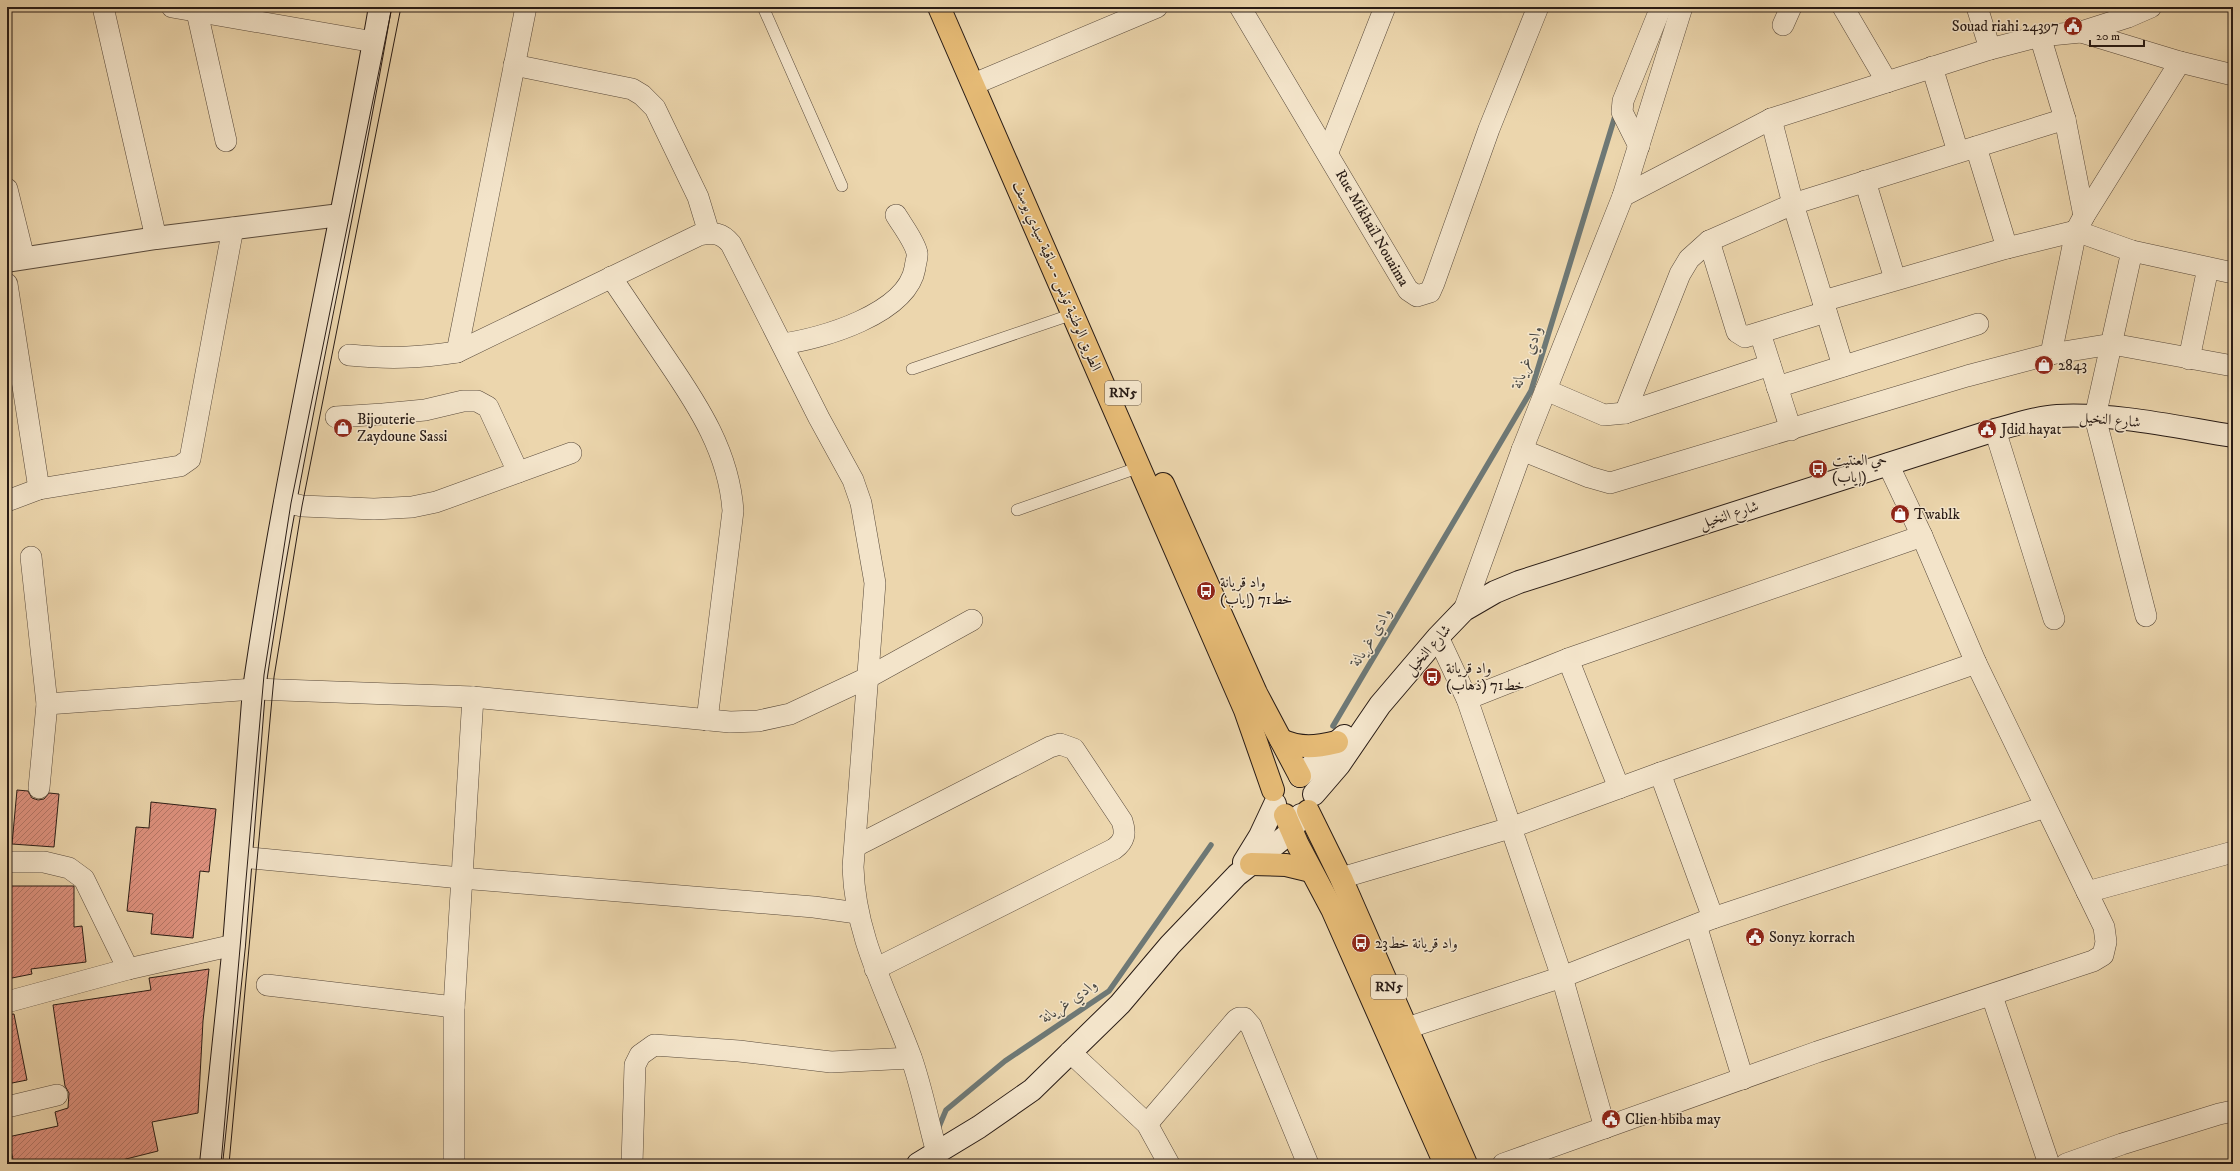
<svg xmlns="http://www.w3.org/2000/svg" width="2240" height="1171" viewBox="0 0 2240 1171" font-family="'IM FELL DW Pica',Amiri,serif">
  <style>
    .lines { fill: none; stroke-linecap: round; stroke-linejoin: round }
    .stream { stroke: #6e7875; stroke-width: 5.5 }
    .building { fill: url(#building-hatch); stroke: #281b15 }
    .service-casing { stroke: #594a3b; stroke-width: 12 }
    .minor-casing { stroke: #594a3b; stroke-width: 22 }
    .tertiary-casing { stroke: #594a3b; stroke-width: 24 }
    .secondary-casing { stroke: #281b15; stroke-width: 24 }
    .trunk-casing { stroke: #281b15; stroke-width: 24 }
    .service { stroke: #f3e4ca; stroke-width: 11 }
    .minor { stroke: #f3e4ca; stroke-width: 21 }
    .tertiary { stroke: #f3e4ca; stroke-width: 22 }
    .secondary { stroke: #f3e4ca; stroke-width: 22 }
    .trunk { stroke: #e6bb76; stroke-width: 22 }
    .tram { stroke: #281b15; stroke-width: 1 }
    .labels { text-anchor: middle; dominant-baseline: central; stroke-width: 3; stroke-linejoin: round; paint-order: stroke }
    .shield { fill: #f3e4ca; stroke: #65574b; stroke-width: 1 }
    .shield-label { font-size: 14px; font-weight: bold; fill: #281b15 }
    .poi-label { font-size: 15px; fill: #281b15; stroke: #f3e4ca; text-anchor: start }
    .street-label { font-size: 15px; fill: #281b15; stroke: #f3e4ca }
    .water-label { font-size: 16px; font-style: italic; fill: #4b4a45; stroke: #f3e4ca }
  </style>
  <defs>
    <pattern id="building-hatch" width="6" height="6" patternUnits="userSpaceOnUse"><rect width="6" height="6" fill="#e19381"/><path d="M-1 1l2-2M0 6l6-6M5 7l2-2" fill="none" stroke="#b67768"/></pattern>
  </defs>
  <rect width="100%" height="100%" fill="#ecd6ad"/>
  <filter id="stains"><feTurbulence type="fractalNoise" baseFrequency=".005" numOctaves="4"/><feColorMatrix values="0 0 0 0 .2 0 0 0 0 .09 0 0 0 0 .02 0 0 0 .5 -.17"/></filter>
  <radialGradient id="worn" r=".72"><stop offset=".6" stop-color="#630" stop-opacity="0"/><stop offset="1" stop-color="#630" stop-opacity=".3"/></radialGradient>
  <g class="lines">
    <g class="stream">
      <path d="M1333,726L1531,391L1616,113"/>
      <path d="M938,1129L946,1110L1005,1061L1109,991L1211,845"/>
    </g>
  </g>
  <g class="building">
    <path d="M17,790L28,791L32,798L38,800L44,799L49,793L59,794L54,847L12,844Z"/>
    <path d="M151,802L216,809L209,872L200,871L193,938L151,934L153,914L127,911L136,827L149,828Z"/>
    <path d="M7,886H74V927L82,926L86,962L31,969L32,974L7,979Z"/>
    <path d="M209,969L203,1021L198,1113L152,1122L158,1151L106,1164H14L8,1137L58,1126L55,1112L68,1108L69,1093L65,1086L53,1005L151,990L149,978Z"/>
    <path d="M14,1014L27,1080L7,1084V1015Z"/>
  </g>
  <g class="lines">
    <g class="service-casing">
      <g id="service">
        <path d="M763,7L842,186"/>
        <path d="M912,369L1073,314"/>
        <path d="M1017,510L1140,467"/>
      </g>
    </g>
    <g class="minor-casing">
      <g id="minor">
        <path d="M103,7L156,238"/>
        <path d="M172,7L374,42"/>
        <path d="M1240,7L1408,290L1417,296L1430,292L1434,283L1489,129L1538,7"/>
        <path d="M1843,7L1887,82"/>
        <path d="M1977,7L1990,49"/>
        <path d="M197,12L226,141"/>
        <path d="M1783,25L1791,7"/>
        <path d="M2081,32L2180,62L2233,75"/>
        <path d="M2040,36L2065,119L2084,216"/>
        <path d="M514,65L632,89L642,95L655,108L698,197L709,233"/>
        <path d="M1932,67L1958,152"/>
        <path d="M974,84L1157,7"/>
        <path d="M1771,119L1793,204L1843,366"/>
        <path d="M1639,146L1622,112L1623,101L1661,7"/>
        <path d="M1976,147L2007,248"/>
        <path d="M1328,152L1385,7"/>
        <path d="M1865,181L1895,279"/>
        <path d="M7,189L24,258"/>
        <path d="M1623,196L1682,7"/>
        <path d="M1709,241L1737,332L1745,337L1826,312"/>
        <path d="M2132,251L2095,417L2146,616"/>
        <path d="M611,277C630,305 648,332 667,360C699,407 729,453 733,511L707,720"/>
        <path d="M7,284L39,489"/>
        <path d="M1823,301L2007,248L2076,231L2132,251L2233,273"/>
        <path d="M1760,333L1791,430"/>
        <path d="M782,344C821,339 907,314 915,268C915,264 918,257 917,253C915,242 902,225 896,215"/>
        <path d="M457,352L526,7"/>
        <path d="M2051,354L2076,231L2084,216L2180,62"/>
        <path d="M349,355C390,359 417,358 457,352L699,235C714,232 722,233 731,244L819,418L853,480L861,503L875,583L853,867C855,937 887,992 911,1057C922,1088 928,1121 937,1153"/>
        <path d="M2189,359L2208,268"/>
        <path d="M1777,387L1978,324"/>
        <path d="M1546,390L1604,415L1625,413L1770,365"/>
        <path d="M1625,413L1680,274L1689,259L1709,241L1793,204L2065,119"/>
        <path d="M336,417L383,414L425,410L463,401H477L488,407L518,472"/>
        <path d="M1995,430L2054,619"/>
        <path d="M1522,450L1589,477L1610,483L1967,376L2051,354L2112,344L2233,366"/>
        <path d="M7,501L39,489L180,466L190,459L233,228"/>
        <path d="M285,502L302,506L374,509L412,507L436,502L571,453"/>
        <path d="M31,557L47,704L39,788"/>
        <path d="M1464,610L1522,450L1623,196L1771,119L1990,49L2040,36L2081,32L2128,17L2151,7"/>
        <path d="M1438,637L1467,699L1562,977L1605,1128"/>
        <path d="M1568,659L1619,788"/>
        <path d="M1467,699L1568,659L1922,536"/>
        <path d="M47,704L254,689L473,697L730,722L758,721L790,714L867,678L972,620"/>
        <path d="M1660,773L1713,918"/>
        <path d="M856,846L1050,747L1060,744L1074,749L1122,821C1126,833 1125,841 1114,849L875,969"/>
        <path d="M241,857L461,878L814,907L857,913"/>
        <path d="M7,862H44L69,868L84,879L128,969"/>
        <path d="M1341,878L1510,828L1660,773L1976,663"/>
        <path d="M2087,892L2233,852"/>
        <path d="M1696,925L1743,1079"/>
        <path d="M267,985L454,1007"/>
        <path d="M1992,996L2049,1164"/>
        <path d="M7,1002L128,969L234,945"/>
        <path d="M1407,1028L1562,977L1713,918L2045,807"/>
        <path d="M1070,1052L1147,1124L1169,1164"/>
        <path d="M7,1107L57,1095"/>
        <path d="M1147,1124L1236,1020L1239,1018H1244L1251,1026L1308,1164"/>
        <path d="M454,1164V1007L473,697"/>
        <path d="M632,1164L635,1065L640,1055L654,1045L739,1051L831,1062L911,1058"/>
        <path d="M1503,1164L1817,1052L2093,961L2103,955L2106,942L2104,927L1976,663L1922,536L1888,464"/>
        <path d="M2066,1164L2122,1144L2219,1114L2233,1111"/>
      </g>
    </g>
    <g class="tertiary-casing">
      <path id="tertiary" d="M7,261L156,238L340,215"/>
    </g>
    <g class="secondary-casing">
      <g id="secondary">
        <path d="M1300,776L1344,736"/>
        <path d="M1314,794L1339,765L1380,705L1438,637L1464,610L1495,592L1519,582L1995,430C2015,425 2036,417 2057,416C2116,413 2176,427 2233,436"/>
        <path d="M1244,862L1260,836L1275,804"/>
        <path d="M211,1164L234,945L254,689C287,460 341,235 380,7"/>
        <path d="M918,1164L979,1127L1032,1090L1120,1004L1170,945L1237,875L1291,832L1301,815"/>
      </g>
    </g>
    <g class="trunk-casing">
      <g id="trunk">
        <path d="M939,7L1245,710L1273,790"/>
        <path d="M1163,484L1256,693L1300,776"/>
        <path d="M1281,740C1301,749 1316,747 1337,742"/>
        <path d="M1308,811L1341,878L1466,1164"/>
        <path d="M1285,815L1298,845L1332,909L1445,1164"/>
        <path d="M1251,864L1286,865L1311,871"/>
      </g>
    </g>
    <use href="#service" class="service"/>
    <use href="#minor" class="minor"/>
    <use href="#tertiary" class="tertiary"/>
    <use href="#secondary" class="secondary"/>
    <use href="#trunk" class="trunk"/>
    <g class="tram">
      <path d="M221,1164L264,675L291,503L392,7"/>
      <path d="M229,1164L274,677L302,506L401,7"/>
    </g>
  </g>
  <defs>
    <g id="civic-disc" transform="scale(1)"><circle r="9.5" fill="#8f2418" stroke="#f3e4ca"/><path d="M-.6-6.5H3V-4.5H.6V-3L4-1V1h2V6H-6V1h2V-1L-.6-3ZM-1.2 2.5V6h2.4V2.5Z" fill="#fff"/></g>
    <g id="shop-disc" transform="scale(1)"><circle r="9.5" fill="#8f2418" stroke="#f3e4ca"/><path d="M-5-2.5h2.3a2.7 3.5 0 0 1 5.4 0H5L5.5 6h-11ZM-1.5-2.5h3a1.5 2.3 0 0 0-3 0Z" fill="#fff"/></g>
    <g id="bus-disc" transform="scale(1)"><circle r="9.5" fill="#8f2418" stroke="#f3e4ca"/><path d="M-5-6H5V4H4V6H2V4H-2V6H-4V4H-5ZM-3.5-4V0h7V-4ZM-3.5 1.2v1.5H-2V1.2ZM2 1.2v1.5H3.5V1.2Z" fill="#fff"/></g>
  </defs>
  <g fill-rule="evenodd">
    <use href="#civic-disc" x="2073" y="26"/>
    <use href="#shop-disc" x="2044" y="365"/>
    <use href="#shop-disc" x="343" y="428"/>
    <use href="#civic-disc" x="1987" y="429"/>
    <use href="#bus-disc" x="1818" y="469"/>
    <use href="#shop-disc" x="1900" y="514"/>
    <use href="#bus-disc" x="1206" y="591"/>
    <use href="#bus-disc" x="1432" y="677"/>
    <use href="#civic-disc" x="1755" y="937"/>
    <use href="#bus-disc" x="1361" y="943"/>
    <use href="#civic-disc" x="1611" y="1119"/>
  </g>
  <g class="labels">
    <g class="shield">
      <rect x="1105" y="381" width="36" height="24" rx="3"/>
      <rect x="1371" y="975" width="36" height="24" rx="3"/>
    </g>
    <g class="shield-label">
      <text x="1123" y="393">RN5</text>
      <text x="1389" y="987">RN5</text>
    </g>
    <g class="poi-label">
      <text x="2059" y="26" text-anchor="end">Souad riahi 24397</text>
      <text x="2058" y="365">2843</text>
      <text x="357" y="419">Bijouterie<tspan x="357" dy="17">Zaydoune Sassi</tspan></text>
      <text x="2001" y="429">Jdid hayat</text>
      <text x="1832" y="460">حي العنتيت<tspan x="1832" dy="17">(إياب)</tspan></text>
      <text x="1914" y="514">Twablk</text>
      <text x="1220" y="582">واد قريانة<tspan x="1220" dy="17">خط71 (إياب)</tspan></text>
      <text x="1446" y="668">واد قريانة<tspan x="1446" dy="17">خط71 (ذهاب)</tspan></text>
      <text x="1769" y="937">Sonyz korrach</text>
      <text x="1375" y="943">واد قريانة خط23</text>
      <text x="1625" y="1119">Clien hbiba may</text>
    </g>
    <g class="street-label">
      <text transform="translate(1372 228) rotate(60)">Rue Mikhaïl Nouaima</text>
      <text transform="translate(1057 276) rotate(67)">الطريق الوطنية تونس - ساقية سيدي يوسف</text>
      <text transform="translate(2110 420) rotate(5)">شارع النخيل</text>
      <text transform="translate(1729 515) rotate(-18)">شارع النخيل</text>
      <text transform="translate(1428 650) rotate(-49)">شارع النخيل</text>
    </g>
    <g class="water-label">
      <text transform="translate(1527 357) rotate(-71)">وادي غريانة</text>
      <text transform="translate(1371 637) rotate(-59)">وادي غريانة</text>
      <text transform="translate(1069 1001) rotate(-35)">وادي غريانة</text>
    </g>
  </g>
  <rect width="2240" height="1171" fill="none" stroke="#ecd6ad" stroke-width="24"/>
  <rect x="8" y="8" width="2224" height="1155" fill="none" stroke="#281b15" stroke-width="2"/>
  <rect x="12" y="12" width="2216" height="1147" fill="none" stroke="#281b15"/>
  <path d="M2090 40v6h54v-6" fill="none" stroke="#281b15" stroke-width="2"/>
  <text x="2096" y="40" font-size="12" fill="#281b15" stroke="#f3e4ca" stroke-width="3" paint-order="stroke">20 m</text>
  <rect width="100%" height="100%" filter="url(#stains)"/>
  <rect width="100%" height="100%" fill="url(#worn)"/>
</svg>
